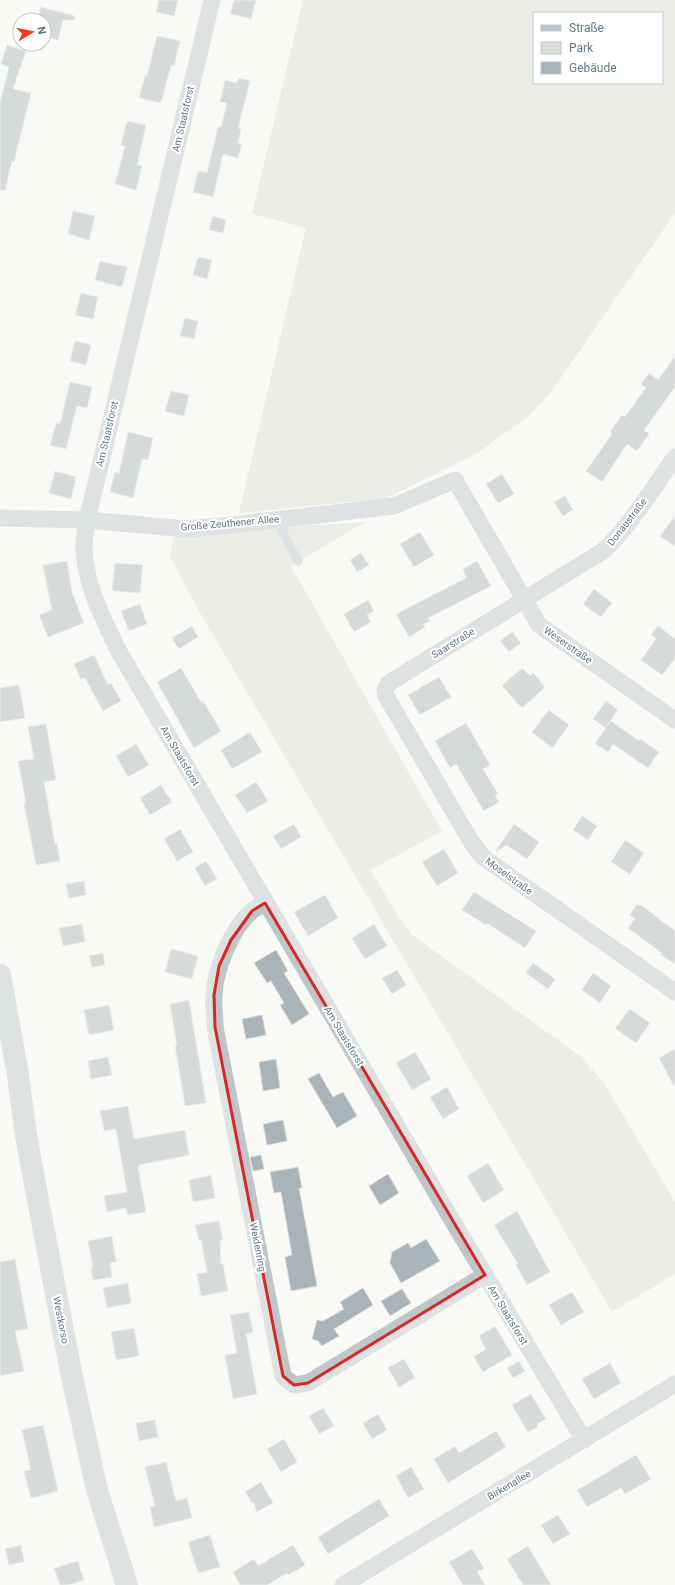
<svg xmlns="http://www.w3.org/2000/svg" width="675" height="1585" viewBox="0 0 675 1585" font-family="Roboto,sans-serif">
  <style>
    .green { fill: #d9ded5; fill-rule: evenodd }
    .building { fill: #a8b4b9; stroke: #dbdad8 }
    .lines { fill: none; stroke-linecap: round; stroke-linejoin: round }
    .service { stroke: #bfc6c9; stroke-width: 9 }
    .minor { stroke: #bfc6c9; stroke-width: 17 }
    .tertiary { stroke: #bfc6c9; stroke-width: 22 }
    .marked { fill: none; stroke: #d62828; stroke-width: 3; stroke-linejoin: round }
    .labels { text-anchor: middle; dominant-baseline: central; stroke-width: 4; stroke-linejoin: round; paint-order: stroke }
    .street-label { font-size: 10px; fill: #617884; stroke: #fff }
  </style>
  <rect width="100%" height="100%" fill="#f9f9f6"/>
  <g class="green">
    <path d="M303,0H675V213L551,392L529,416L476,454L381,501H358L239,513L306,228L252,214ZM534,13H662V83H534Z"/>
    <path d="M365,522L291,566L442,831L371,870L398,916L411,934L580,1056L603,1081L675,1202V1274L612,1312L199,611L170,557L174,534Z"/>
  </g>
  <g class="building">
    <path d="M159,0H178L174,16L156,12Z"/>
    <path d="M234,0H256L251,19L230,14Z"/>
    <path d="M41,7L75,16V20H63L58,40L44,37V20H37Z"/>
    <path d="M157,36L180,41L174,66L171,65L161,103L139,98L145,75L147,76Z"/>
    <path d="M7,45L26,51L13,89L31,93L14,162L12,161L5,190H0V103L9,67L1,64Z"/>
    <path d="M239,78L250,81L238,128L241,129L238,143L242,144L238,158L223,154L213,197L193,192L198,171L207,173L218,127H221L227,103L220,102L225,80L237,83Z"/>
    <path d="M127,121L146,125L137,165L142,166L136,190L115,184L125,146L121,145Z"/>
    <path d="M73,211L95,216L89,240L68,234Z"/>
    <path d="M213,216L226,220L223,233L209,230Z"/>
    <path d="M198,257L212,260L207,279L193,275Z"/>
    <path d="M100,261L127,267L122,287L95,280Z"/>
    <path d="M81,293L98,297L93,319L75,315Z"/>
    <path d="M185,318L198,321L194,339L180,336Z"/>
    <path d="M75,341L91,345L86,365L70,361Z"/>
    <path d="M675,356V387L644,430L649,434L637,451L627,444L602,482L586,471L612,434L610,432L622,415L625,417L646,388L641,384L649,373L658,380Z"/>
    <path d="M70,382L92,387L87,408L77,406L66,449L50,445L56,423L60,424Z"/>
    <path d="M171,391L189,395L184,416L165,411Z"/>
    <path d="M128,432L153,438L148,460L142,459L133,498L110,492L115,472L119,473Z"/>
    <path d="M55,471L76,477L71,499L49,493Z"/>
    <path d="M502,474L514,494L498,503L486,484Z"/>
    <path d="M565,496L573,510L563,516L554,502Z"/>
    <path d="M675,516V546L660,536Z"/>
    <path d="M420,532L434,555L414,567L400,544Z"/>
    <path d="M361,553L369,565L357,572L350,560Z"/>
    <path d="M67,561L72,592L84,623L48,637L39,615L52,610L43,565Z"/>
    <path d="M477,561L491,586L428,618L430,621L423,624L425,627L409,637L396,614L466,578L463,569Z"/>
    <path d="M115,563L143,565L140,593L112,591Z"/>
    <path d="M594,589L612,603L601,617L583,604Z"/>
    <path d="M368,600L374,611L367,615L371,622L354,632L344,614Z"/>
    <path d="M140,604L147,624L129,631L121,611Z"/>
    <path d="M192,626L198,637L179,649L172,638Z"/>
    <path d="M658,626L675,639V658L662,675L641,660L656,639L651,635Z"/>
    <path d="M512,632L521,643L509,652L500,641Z"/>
    <path d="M94,655L108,685L111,683L121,701L103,711L85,678L81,679L74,664Z"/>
    <path d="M181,668L201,702L203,701L221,731L194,748L157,682Z"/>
    <path d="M522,668L530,676L533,673L545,687L522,708L502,686Z"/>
    <path d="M439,677L451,697L420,715L408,695Z"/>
    <path d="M19,685L25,718L0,722V688Z"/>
    <path d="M606,701L618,710L606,727L611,721L639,741L640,739L659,752L648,768L613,744L608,752L595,743L606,728L593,719Z"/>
    <path d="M549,710L569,725L552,748L532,732Z"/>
    <path d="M466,723L490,765L483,769L498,794L495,796L499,802L484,811L456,764L450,768L435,741Z"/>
    <path d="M46,724L56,780L44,782L55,844L57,843L60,861L36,865L24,804L26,803L18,761L34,759L28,727Z"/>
    <path d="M250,732L262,752L232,769L221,750Z"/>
    <path d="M136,744L149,765L128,777L116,756Z"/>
    <path d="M256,782L268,801L247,813L235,795Z"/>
    <path d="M161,785L172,802L150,815L140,798Z"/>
    <path d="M582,816L597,826L588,840L573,830Z"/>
    <path d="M294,824L301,837L281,849L273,836Z"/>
    <path d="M514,824L539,842L527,859L507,845L495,852Z"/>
    <path d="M180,829L193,852L177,861L164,839Z"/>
    <path d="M625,840L644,853L630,874L611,862Z"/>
    <path d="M444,849L458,873L437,886L422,862Z"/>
    <path d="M206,861L217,879L205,886L195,868Z"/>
    <path d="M84,881L86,895L69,898L66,884Z"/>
    <path d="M474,892L536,931L525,948L487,923L486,925L462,910Z"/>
    <path d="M325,895L338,918L308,936L294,912Z"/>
    <path d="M636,905H641L675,931V964L661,955L662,953L628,928L635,919L630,915Z"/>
    <path d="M82,924L85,942L63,946L59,928Z"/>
    <path d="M374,924L387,946L365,959L352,938Z"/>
    <path d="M171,949L198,956L192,979L165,972Z"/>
    <path d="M276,950L288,971L284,973L309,1014L292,1025L280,1005L284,1003L271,981L267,983L254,963Z"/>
    <path d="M103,953L105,965L92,967L89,956Z"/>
    <path d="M533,963L555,979L548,989L526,973Z"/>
    <path d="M397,970L406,985L392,994L382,978Z"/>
    <path d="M593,973L611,986L600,1003L582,990Z"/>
    <path d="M189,1000L206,1103L185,1106L175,1045H177L170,1004Z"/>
    <path d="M109,1005L114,1030L89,1035L84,1010Z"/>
    <path d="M630,1009L650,1023L636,1043L615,1028Z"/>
    <path d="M262,1015L266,1035L246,1039L242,1019Z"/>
    <path d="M675,1049V1088L659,1058Z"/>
    <path d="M415,1052L431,1079L412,1090L396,1063Z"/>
    <path d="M108,1057L112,1075L91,1079L88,1061Z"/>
    <path d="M276,1059L280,1088L263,1091L259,1062Z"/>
    <path d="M319,1073L333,1097L343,1092L357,1116L337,1128L308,1079Z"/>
    <path d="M447,1087L459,1109L443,1119L430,1097Z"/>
    <path d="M128,1106L134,1139L185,1130L189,1155L139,1165V1168H138L146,1212L128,1215L126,1208L107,1212L104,1196L127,1192L116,1129L104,1131L100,1111Z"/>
    <path d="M283,1120L287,1141L267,1145L263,1124Z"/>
    <path d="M261,1155L264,1169L253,1171L250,1157Z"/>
    <path d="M488,1163L504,1190L483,1203L467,1176Z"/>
    <path d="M298,1167L302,1188H299L317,1286L291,1291L285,1257L292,1255L281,1192L274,1193L270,1172Z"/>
    <path d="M388,1174L399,1193L380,1205L369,1186Z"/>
    <path d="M211,1175L215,1198L193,1202L189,1180Z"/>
    <path d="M517,1211L550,1272L527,1285L516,1265L518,1264L494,1225Z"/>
    <path d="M219,1221L223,1240H220L221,1264H223L228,1291L201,1296L197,1274L207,1272L201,1240H199L195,1225Z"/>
    <path d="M112,1236L116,1262L110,1263L112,1277L93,1280L91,1268L93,1267L88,1241Z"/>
    <path d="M426,1239L440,1261L401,1283L390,1263L392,1252L408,1243L411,1248Z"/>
    <path d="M15,1259L28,1329L15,1331L24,1371L0,1376V1262Z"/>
    <path d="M128,1283L131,1303L107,1308L103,1288Z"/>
    <path d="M363,1288L373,1305L334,1329L339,1336L322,1346L318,1341L312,1339L317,1320L323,1321L344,1309L340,1302Z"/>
    <path d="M402,1289L411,1303L390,1316L381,1301Z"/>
    <path d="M572,1292L584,1312L561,1325L549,1305Z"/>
    <path d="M249,1312L253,1332L246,1334L257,1394L233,1399L225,1355L237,1353L230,1315Z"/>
    <path d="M495,1326L512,1355L483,1372L474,1357L486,1349L479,1336Z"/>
    <path d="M134,1328L139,1356L116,1360L111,1332Z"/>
    <path d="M404,1359L415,1378L399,1387L388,1368Z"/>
    <path d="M519,1361L525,1371L513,1378L507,1368Z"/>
    <path d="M610,1363L621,1383L594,1399L582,1379Z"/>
    <path d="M531,1394L546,1419L537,1424L538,1427L528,1432L512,1405Z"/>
    <path d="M323,1408L334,1426L319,1434L309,1416Z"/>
    <path d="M378,1414L387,1430L372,1439L363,1423Z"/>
    <path d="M155,1420L158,1437L139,1441L136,1423Z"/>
    <path d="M43,1425L58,1491L31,1498L24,1471L31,1470L22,1430Z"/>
    <path d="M496,1431L506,1447L448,1483L434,1459L455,1446L459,1453Z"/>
    <path d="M284,1439L297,1462L281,1472L267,1449Z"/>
    <path d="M636,1455L651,1479L625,1494L621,1488L587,1507L577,1490L610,1471V1470Z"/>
    <path d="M166,1462L176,1501L187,1498L192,1518L154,1527L150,1507L155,1506L145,1467Z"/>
    <path d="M411,1467L424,1489L408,1498L396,1476Z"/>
    <path d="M261,1482L273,1503L257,1512L254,1503H252L245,1492Z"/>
    <path d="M379,1499L389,1516L328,1554L318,1537Z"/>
    <path d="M558,1515L570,1534L553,1544L541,1525Z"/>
    <path d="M210,1535L220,1567L198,1573L188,1542Z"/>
    <path d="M21,1545L24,1562L9,1565L5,1549Z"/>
    <path d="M293,1545L305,1565L288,1575L287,1573L267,1585H240L233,1572L254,1559L258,1566Z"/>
    <path d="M528,1546L551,1585H523L507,1559Z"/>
    <path d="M472,1549L484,1568L477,1572L485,1585H463L449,1562Z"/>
    <path d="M78,1561L84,1580L67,1585H60L54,1568Z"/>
  </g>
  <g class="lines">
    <path class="service" d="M279,519C282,534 290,547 298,561"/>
    <g class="minor">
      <path d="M212,0L87,520C86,529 83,541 84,550C86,586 103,618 118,650L452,1220L584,1440"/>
      <path d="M675,457C653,488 631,525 603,551L389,683L385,690L386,696L472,843L484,858L675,992"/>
      <path d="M0,518L87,520L186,529L232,525L394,506L455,480L539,625L675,720"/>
      <path d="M265,903C261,905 256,908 252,911C231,928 215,970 214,996C213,1006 215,1017 215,1027L283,1376L294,1385L308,1383L485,1275"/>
      <path d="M343,1585L675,1384"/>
    </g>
    <path class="tertiary" d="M0,975L17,1069L26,1135L37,1195L71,1372L97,1490L127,1585"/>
  </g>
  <path d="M0 0H675V1585H0ZM265,903L485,1275L308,1383L294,1385L283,1376L215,1027L214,995L219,966L231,940L252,911Z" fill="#f9f9f6" fill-opacity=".55" fill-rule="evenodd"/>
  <path class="marked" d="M265,903L485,1275L308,1383L294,1385L283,1376L215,1027L214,995L219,966L231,940L252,911Z"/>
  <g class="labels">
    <g class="street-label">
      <text transform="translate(183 119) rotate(-77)">Am Staatsforst</text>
      <text transform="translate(107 434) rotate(-77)">Am Staatsforst</text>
      <text transform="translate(627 522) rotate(-52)">Donaustraße</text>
      <text transform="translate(230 523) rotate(-5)">Große Zeuthener Allee</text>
      <text transform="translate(453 643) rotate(-32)">Saarstraße</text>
      <text transform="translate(568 645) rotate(35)">Weserstraße</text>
      <text transform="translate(180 756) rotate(60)">Am Staatsforst</text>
      <text transform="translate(509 876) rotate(36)">Moselstraße</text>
      <text transform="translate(344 1036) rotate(59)">Am Staatsforst</text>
      <text transform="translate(258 1247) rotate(79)">Weidenring</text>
      <text transform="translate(508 1315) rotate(59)">Am Staatsforst</text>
      <text transform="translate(61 1320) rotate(79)">Westkorso</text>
      <text transform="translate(509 1485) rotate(-31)">Birkenallee</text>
    </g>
  </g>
  <rect x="533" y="12" width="130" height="72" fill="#ffffff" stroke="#c0c9ce"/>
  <rect x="541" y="25" width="20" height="6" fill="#bfc6c9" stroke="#c0c9ce"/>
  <text x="569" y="32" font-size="12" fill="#617884">Straße</text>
  <rect x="541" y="42" width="20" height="12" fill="#d9ded5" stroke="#c0c9ce"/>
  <text x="569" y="52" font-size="12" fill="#617884">Park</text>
  <rect x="541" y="62" width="20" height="12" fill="#a8b4b9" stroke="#c0c9ce"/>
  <text x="569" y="72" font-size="12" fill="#617884">Gebäude</text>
  <g transform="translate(32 32) rotate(80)"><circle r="19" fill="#ffffff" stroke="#c0c9ce"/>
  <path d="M0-3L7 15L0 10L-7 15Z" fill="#f23a1d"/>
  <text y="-6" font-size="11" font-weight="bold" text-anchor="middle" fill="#617884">N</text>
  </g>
</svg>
